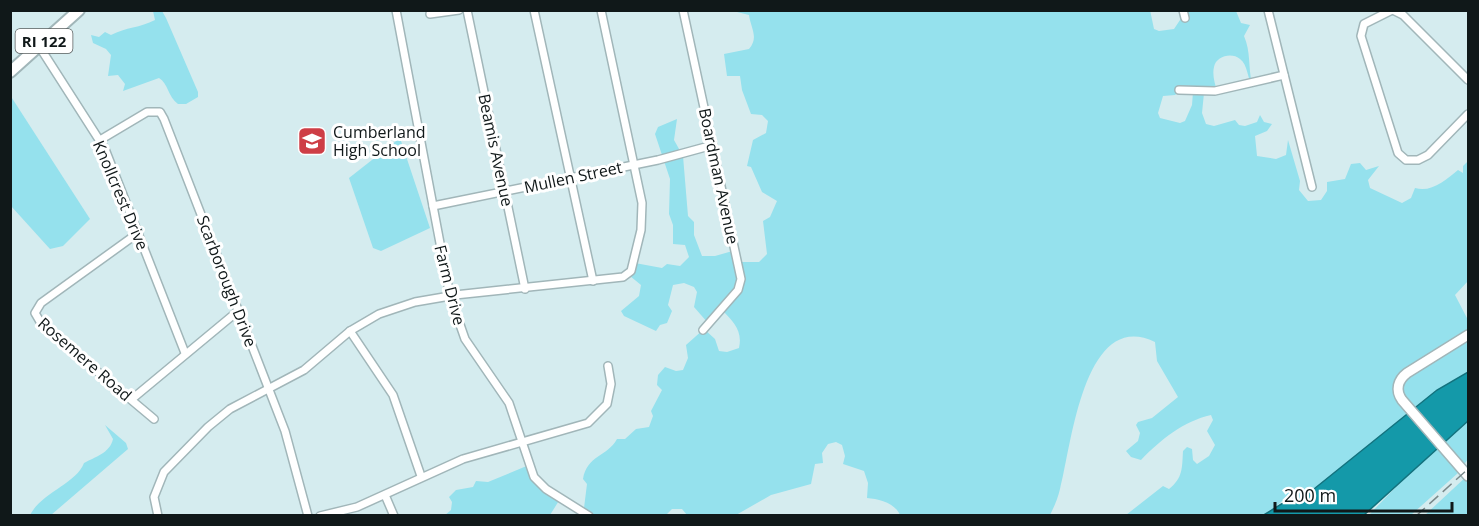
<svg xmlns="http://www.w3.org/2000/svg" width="1479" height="526" viewBox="0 0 1479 526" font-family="'Open Sans',sans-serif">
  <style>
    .green { fill: #95e1ed; fill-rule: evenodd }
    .water { fill: #1499a9; stroke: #13727e; stroke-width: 1.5 }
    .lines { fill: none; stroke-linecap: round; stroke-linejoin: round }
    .street-casing { stroke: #a1b6b9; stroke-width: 10 }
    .secondary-casing { stroke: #a1b6b9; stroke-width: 12 }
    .primary-casing { stroke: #a1b6b9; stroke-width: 14 }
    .street { stroke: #fff; stroke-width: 7 }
    .secondary { stroke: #fff; stroke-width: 9 }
    .primary { stroke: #fff; stroke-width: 10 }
    .rail { stroke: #79898b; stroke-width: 1.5; stroke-dasharray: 12 6; stroke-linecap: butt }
    .labels { text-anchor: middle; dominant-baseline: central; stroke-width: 6; stroke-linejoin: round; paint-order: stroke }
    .shield { fill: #fff; stroke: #585d5e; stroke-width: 1.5 }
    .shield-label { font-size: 15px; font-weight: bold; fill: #101819 }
    .poi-label { font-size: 16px; fill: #101819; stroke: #fff; text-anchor: start }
    .street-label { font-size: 16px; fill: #101819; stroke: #fff }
  </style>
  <rect width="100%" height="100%" fill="#d5ecef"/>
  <g class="green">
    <path d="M1150,10L1154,29L1159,31L1174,29L1184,14L1183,11H1236L1241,23L1250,25L1244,36C1251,52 1248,67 1252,84C1247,78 1248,65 1240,59C1232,52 1216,56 1214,67C1212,75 1215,84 1217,91L1204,93L1202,113L1206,124L1214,126L1235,120L1239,125L1245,126L1257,122L1260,115L1264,122L1272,124L1267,131L1255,136L1257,156L1276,159L1286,155L1288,140L1300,181L1299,190L1308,201L1321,200L1327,191V182L1345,179L1351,164L1360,163L1366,170L1379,166L1368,180L1370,188L1402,203L1411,198L1415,188C1431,193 1446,180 1458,170L1463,173V166L1468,161V281L1455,295L1468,320V373L1448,383L1426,400L1326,482L1299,499H1293L1288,496L1266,515H1126L1163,486L1169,489C1183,478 1182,468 1183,451L1187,447L1192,449L1193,460L1197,464L1209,456L1215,445L1207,431L1213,420L1211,415C1184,421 1160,440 1141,460L1131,457L1126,451L1138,441L1140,433L1136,425L1138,422L1152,418L1178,397L1157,361L1155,342C1083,307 1071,450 1060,489C1058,498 1054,507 1050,515H900C895,503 879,499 867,498L868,483L864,471L843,464L845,456L842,445L836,442L828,444L822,453L823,463L815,464L811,484L771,495L736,515H687L682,509H672L666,515L583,516L587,484L583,479C587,455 607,457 617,439H625L636,429L649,427L653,416L651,411L662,390L657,385L658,375L665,367L676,371L683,370L688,358L686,345L704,329L715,339L719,351L727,352L739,348C743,331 733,321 722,310L708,323L694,307L697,292L694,287L684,283L673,285L668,305L672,311L667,323L660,325L656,331L624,316L621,311L639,296L641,285L630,276L635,263L662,268L667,264L680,266L689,257L685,245L673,244V225L669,214L670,179L655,134L658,127L677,119L674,140L683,156L688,216L694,222V235L702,256H715L736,250L741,262H759L767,254L763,221L770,217L777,201L762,192L751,167L747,166L753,140L766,133L768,121L762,115L751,114L742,90L740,76H727L724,54L749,49C759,37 751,29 749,15L733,11ZM1180,91L1193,92L1192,105L1185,121L1180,123L1160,118L1158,113L1163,96L1175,95Z"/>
    <path d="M153,11H162L166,18L198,92V97L186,104H178C168,97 168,83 159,78L123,91L125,84L118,75L108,76L111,55L106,49L93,43L91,35L99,37L105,32L111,35C126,27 140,28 155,20Z"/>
    <path d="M10,95L90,219L63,246L50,249L11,206Z"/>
    <path d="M400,138L430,228L381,251L373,248L349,178Z"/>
    <path d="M1468,421V459L1458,473L1411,515L1368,516L1415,467Z"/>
    <path d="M105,425L126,443L128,449L51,515H30C42,492 76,484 84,463C95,457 110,453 113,439Z"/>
    <path d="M529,465L535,477L560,499L550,515L444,516L451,510L452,502L449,497L456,490L473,487L476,481L488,482Z"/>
    <path d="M1468,475V515L1424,516Z"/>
  </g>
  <path class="water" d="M1468,372V421L1364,515L1262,516L1291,498L1294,503L1304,497L1437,390Z"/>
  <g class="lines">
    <g class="street-casing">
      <g id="street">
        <path d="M396,10L450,296L465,339L509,403L534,477L546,489L589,516"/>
        <path d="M467,10L525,289"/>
        <path d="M534,10L593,281"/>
        <path d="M683,10L741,279L738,290L703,330"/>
        <path d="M1183,10L1185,18"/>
        <path d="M1268,10L1312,187"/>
        <path d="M1392,10L1364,24L1361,36L1398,153L1406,160H1418L1428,155L1468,114"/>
        <path d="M1393,10L1403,15L1468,80"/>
        <path d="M430,14L459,10"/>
        <path d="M39,46L105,149L185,353"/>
        <path d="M1179,90L1215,91L1284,75"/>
        <path d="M100,140L147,112H160L164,119L285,431L308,516"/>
        <path d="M433,206L658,160L713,145"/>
        <path d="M138,233L41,303L35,313L42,325L154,419"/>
        <path d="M455,295L623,277L631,271L641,230L642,203L601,10"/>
        <path d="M350,331L393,395L421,476"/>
        <path d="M132,399L238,311"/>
        <path d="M385,495L394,516"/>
        <path d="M158,516L154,497L164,472L208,427L230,409L304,370L350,331L379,314L415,302L450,296"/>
        <path d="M320,516L357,507L463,459L588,423L607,404L611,384L608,366"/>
      </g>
    </g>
    <g class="secondary-casing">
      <path id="secondary" d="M1468,335L1407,373C1398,380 1395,390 1402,400L1468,476"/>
    </g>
    <g class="primary-casing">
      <path id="primary" d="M10,72L79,10"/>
    </g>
    <use href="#street" class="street"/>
    <use href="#secondary" class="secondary"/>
    <use href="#primary" class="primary"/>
    <path class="rail" d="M1416,516L1468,469"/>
  </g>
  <defs>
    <g id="school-square" transform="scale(1.5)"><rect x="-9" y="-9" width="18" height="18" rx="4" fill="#ce3e46" stroke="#fff"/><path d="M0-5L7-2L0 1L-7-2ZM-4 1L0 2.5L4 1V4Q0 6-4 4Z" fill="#fff"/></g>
  </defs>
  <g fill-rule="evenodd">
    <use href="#school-square" x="312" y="141"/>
  </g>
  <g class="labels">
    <rect class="shield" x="15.5" y="29" width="57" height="24" rx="4.5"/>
    <g class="shield-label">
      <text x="44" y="41">RI 122</text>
    </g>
    <g class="poi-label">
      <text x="333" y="132">Cumberland<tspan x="333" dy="18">High School</tspan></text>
    </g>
    <g class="street-label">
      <text transform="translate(496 150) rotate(78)">Beamis Avenue</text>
      <text transform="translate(719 176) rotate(78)">Boardman Avenue</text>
      <text transform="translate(573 177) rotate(-12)">Mullen Street</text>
      <text transform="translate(121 195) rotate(67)">Knollcrest Drive</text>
      <text transform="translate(227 281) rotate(69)">Scarborough Drive</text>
      <text transform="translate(450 285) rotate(76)">Farm Drive</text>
      <text transform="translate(85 359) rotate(41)">Rosemere Road</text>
    </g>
  </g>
  <rect width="1479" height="526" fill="none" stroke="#101819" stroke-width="24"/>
  <path d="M1275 502v9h177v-9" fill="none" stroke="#101819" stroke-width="3"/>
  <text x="1284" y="502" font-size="18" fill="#101819" stroke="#ffffff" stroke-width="4.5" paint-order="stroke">200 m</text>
</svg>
